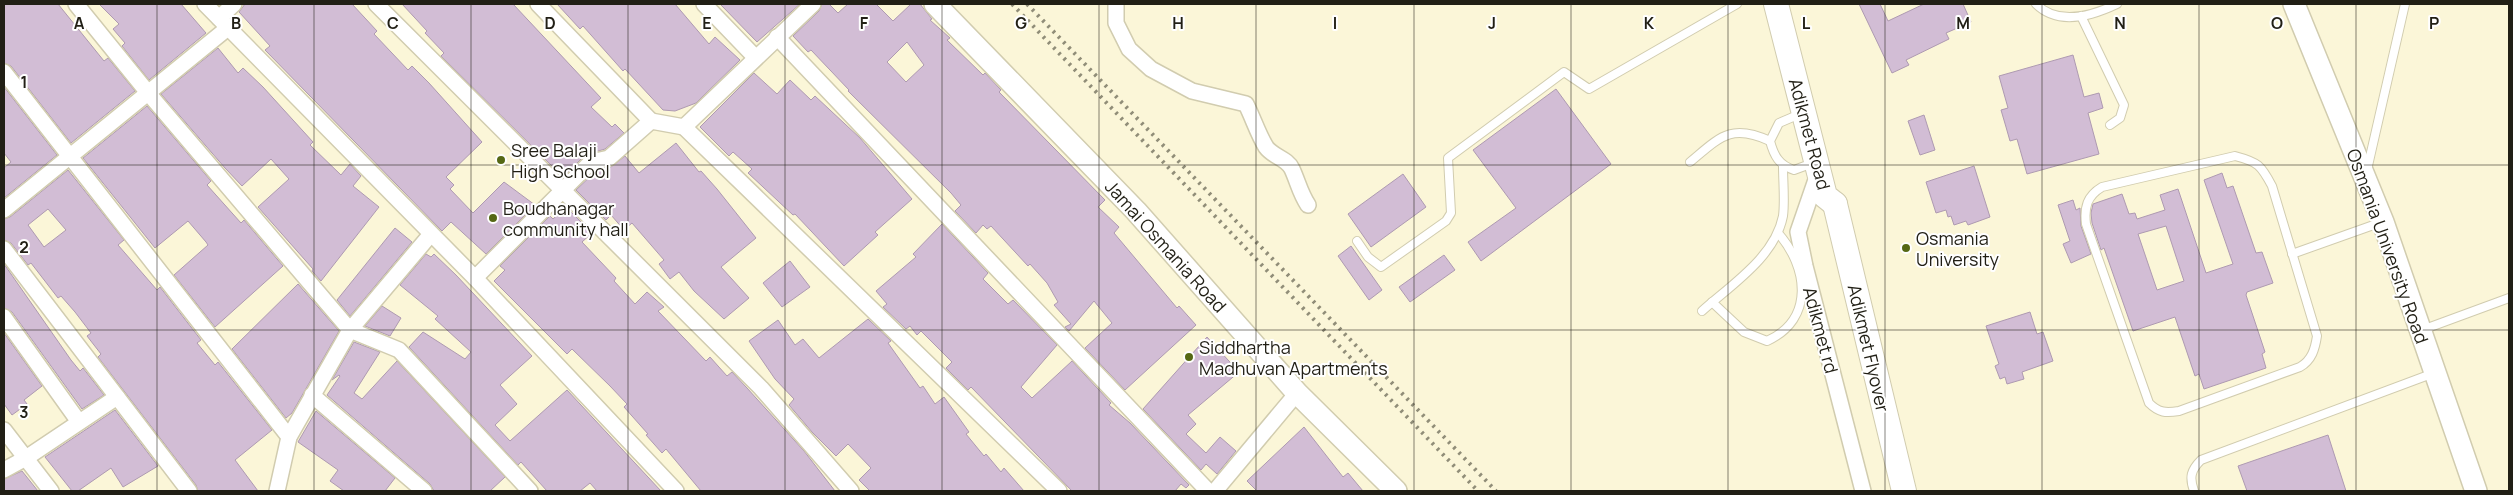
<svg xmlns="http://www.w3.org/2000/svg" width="2513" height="495" viewBox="0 0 2513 495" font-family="Manrope,sans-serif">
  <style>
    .building { fill: #d2bdd5; stroke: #ae9ab1; fill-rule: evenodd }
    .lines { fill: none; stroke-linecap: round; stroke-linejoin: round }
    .lane-casing { stroke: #d1ccaf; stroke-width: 10 }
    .street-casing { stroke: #d1ccaf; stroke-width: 18 }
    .secondary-casing { stroke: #d1ccaf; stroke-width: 24 }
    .primary-casing { stroke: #d1ccaf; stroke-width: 26 }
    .lane { stroke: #fff; stroke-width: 8 }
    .street { stroke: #fff; stroke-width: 15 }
    .secondary { stroke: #fff; stroke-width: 21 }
    .primary { stroke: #fff; stroke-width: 24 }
    .rail { stroke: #908d78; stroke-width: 4; stroke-dasharray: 2.5 5; stroke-linecap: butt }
    .grid { fill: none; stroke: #211f15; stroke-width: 1; stroke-opacity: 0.55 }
    .poi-dot { fill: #556814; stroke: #fff; stroke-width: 2 }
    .labels { text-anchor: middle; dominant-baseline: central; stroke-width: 4; stroke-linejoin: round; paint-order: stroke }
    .street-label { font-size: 18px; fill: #211f15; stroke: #fff }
    .poi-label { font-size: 18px; fill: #211f15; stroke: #fff; text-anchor: start }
    .grid-label { font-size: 16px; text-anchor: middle; font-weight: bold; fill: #211f15; stroke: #fff; stroke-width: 4; stroke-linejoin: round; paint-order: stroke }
  </style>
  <rect width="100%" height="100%" fill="#fbf6d8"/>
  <g class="building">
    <path d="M4,4H58L104,61L108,58L135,91L71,143L11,66L4,63Z"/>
    <path d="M99,4H181L206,33L149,80L122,46L125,43L113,29L119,24Z"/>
    <path d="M245,4H352L377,31L374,34L408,70L412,66L429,83L482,142L446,177L454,185L450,189L473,213L504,182L535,205L486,254L451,222L442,231L265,50L270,46L239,12Z"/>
    <path d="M402,4H513L601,98L591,107L612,127L615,124L624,133L605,149L585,155L563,177L441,56L444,53L425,33L427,31Z"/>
    <path d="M557,4H675L709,44L715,37L740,60L696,103L675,111L663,110L625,69L623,71L583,26L580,29Z"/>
    <path d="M720,4H800L757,42Z"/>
    <path d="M822,4H829L838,13L848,4H876L893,21L911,4H920L932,19L930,20L950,38L947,40L983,75L985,73L1001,90L999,92L1105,200L1098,207L1119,227L1114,233L1177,308L1179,306L1196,325L1125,390L1085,348L1112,323L1094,301L1069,331L1065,327L1071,324L1054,305L1058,302L1047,283L1030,264L1028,266L991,226L987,229L983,225L976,233L955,211L961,205L951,193L848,91L849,90L811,50L808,52L793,36L819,11ZM907,42L924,65L906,82L887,62Z"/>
    <path d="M1859,4H1880L1888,21L1924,4H1963L1971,22L1946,33L1949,39L1906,60L1909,65L1892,73Z"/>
    <path d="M218,48L238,73L243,68L263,87L313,142L310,145L341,175L350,164L361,176L353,186L379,207L321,281L312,271L313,269L258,207L289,179L271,159L242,186L225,168L161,94Z"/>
    <path d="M2073,55L2084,97L2099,93L2103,108L2088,113L2099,154L2027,174L2017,139L2010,141L2006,127L2001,110L2008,108L1999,76Z"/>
    <path d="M754,73L777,94L790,80L811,100L815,96L860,138L912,199L875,232L878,235L844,266L795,214L793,215L748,173L752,169L733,152L729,156L700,127Z"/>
    <path d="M4,87L57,155L4,198V168L11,162L4,153Z"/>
    <path d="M1556,89L1611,164L1481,261L1468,242L1516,208L1473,150Z"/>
    <path d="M147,106L211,181L207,185L241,223L244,220L283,266L215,327L174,275L208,245L206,242L188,221L155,248L83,158Z"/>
    <path d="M1924,115L1935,150L1920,155L1908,121Z"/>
    <path d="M676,143L699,172L701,171L717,189L756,238L721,267L749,298L724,319L694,291L679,272L670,279L659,264L664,260L632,223L624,230L611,215L606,220L576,190L596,171L611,167L625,156L639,173Z"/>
    <path d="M1974,166L1990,217L1968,225L1966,221L1954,225L1951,216L1948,217L1946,210L1936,213L1926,182Z"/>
    <path d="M68,170L124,240L118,245L157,290L160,287L201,340L197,343L215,365L218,362L272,430L235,460L258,491H198L196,485L98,357L101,354L87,336L91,333L75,312L61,296L58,298L31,263L28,265L11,243L4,240V219L10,217ZM48,209L66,230L44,247L28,225Z"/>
    <path d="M2222,173L2227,188L2233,186L2256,253L2262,252L2273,283L2247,292L2246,295L2265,352L2262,354L2266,368L2204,389L2199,374L2195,376L2175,317L2133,331L2104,248L2101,250L2092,223L2091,213L2093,204L2122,194L2129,214L2135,213L2137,219L2165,210L2160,195L2178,189L2206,273L2233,264L2204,180ZM2166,226L2184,281L2157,290L2138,234Z"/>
    <path d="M1403,174L1426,207L1371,247L1348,214Z"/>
    <path d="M2073,200L2076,210L2080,208L2081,226L2091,254L2071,263L2063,244L2070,241L2058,205Z"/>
    <path d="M566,207L592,233L582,242L616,278L614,281L635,304L647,292L664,307L658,311L706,361L710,357L727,376L732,372L747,388L804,451L835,491H701L666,449L662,453L646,435L648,434L624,407L627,404L610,386L572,349L567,354L494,281L505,270L500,266L550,216L553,219Z"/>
    <path d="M942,224L988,273L983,279L1008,304L1013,300L1057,345L1021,387L1032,398L1072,361L1111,403L1109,405L1130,423L1189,485L1186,488L1181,484L1175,491H1072L971,387L968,390L946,368L952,362L921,331L917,335L910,326L906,329L883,307L887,304L876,291L916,257L913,254Z"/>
    <path d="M395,228L412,242L350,316L337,300Z"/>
    <path d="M1351,246L1382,290L1369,300L1338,256Z"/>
    <path d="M426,254L431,257L434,254L456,275L532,356L500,385L517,404L495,425L510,441L567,390L661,491H597L590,483L580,491H547L521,462L518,465L409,347L423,332L465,359L471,352L435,319L438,316L400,285Z"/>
    <path d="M1444,255L1455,270L1410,302L1399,287Z"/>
    <path d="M790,261L810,287L782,307L763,283Z"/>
    <path d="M4,264L71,360L80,371L83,368L104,395L82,409L12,312L4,308Z"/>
    <path d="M298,284L339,331L292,413L286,418L232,349Z"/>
    <path d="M382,306L401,318L390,336L365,326Z"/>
    <path d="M2030,312L2037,334L2043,332L2053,361L2022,372L2024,379L2007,384L2005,377L2000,379L1995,366L1999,364L1986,326Z"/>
    <path d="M868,319L891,341L888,343L920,388L923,386L935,404L944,397L969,432L966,434L984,456L986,454L1001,472L1004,468L1024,491H870L859,480L871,468L848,444L836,456L812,432L789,405L794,399L775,379L749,341L778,320L795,345L803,339L819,358Z"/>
    <path d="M4,333L42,386L24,400L27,404L12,415L4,404Z"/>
    <path d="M1207,337L1239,372L1188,415L1196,424L1186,434L1206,453L1220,437L1236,451L1217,474L1206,464L1201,470L1143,409Z"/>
    <path d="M354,342L380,352L354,393L362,399L397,361L505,477L490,491H434L430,484L327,395L340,376L339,375L332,380Z"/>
    <path d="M115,410L158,466L123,487L111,468L78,491H72L45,457Z"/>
    <path d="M316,411L395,478L385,491H344L330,481L338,470L298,442Z"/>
    <path d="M1304,427L1343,477L1348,473L1363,491H1257L1247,481Z"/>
    <path d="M2328,435L2346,491H2247L2238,466Z"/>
    <path d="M22,471L38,491H4V479Z"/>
  </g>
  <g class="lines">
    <g class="lane-casing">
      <g id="lane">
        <path d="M2036,4C2058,26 2092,16 2117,4"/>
        <path d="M2081,16L2124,105L2120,118L2110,125"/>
        <path d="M1800,114L1779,123L1770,141C1774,156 1779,165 1794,170L1813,163"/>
        <path d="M2235,156C2258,162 2261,165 2272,186L2317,336C2315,349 2312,360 2300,367L2179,411C2166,413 2159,413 2149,403L2086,224C2084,207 2087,196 2102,187Z"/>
        <path d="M1690,162C1720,137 1731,123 1770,141"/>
        <path d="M2367,170L2405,4"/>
        <path d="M1357,241L1368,257L1381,267L1446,221L1451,213L1448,158L1564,72L1589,89L1737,4"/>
        <path d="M2292,254L2382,222"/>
        <path d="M1712,302L1744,332L1767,341C1815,319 1808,267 1778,233"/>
        <path d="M1702,311C1731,285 1775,257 1783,216C1785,201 1783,182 1783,166"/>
        <path d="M2422,330L2509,298"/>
        <path d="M2194,491C2189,477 2191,470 2201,460L2434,373"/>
      </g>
    </g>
    <g class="street-casing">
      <g id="street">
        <path d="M76,4L149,94L350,330L399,350L530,491"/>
        <path d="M205,4L475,278L676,491"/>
        <path d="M376,4L761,388L851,491"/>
        <path d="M538,4L651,121"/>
        <path d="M704,4L755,57"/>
        <path d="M1116,4V23L1129,49L1151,69L1192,91L1246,104C1253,118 1258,134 1266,147C1273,157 1287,158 1292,169C1298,182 1300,193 1308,205"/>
        <path d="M219,18L234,4"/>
        <path d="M777,37L1208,491"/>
        <path d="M4,72L289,437"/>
        <path d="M684,127L1059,491"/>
        <path d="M1818,174L1798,232L1805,266L1863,491"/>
        <path d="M4,210L229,27"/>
        <path d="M4,249L189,491"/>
        <path d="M475,278L591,162L609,158L651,121L684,127L813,4"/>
        <path d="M4,317L79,422"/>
        <path d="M312,395L424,491"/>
        <path d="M4,430L51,491"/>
        <path d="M4,470L26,458L117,397"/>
        <path d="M277,491L289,437L350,330L431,234"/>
        <path d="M1215,491L1297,393"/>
      </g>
    </g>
    <g class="secondary-casing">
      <g id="secondary">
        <path d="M935,4L1136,211L1297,393L1396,491"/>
        <path d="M2294,4L2383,222L2476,491"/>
      </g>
    </g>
    <g class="primary-casing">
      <g id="primary">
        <path d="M1776,4L1825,196L1835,204"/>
        <path d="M1835,204L1904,491"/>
      </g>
    </g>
    <use href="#lane" class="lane"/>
    <use href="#street" class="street"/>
    <use href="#secondary" class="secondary"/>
    <use href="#primary" class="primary"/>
    <g class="rail">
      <path d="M1012,4L1478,491"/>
      <path d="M1027,4L1496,491"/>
    </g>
  </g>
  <path class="grid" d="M157,4V491M314,4V491M471,4V491M628,4V491M785,4V491M942,4V491M1099,4V491M1256,4V491M1414,4V491M1571,4V491M1728,4V491M1885,4V491M2042,4V491M2199,4V491M2356,4V491M4,165H2509M4,330H2509"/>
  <g class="poi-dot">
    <circle cx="501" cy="160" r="5"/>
    <circle cx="493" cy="218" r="5"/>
    <circle cx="1906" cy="248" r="5"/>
    <circle cx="1189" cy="357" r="5"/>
  </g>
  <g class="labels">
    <g class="street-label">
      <text transform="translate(1810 134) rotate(75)">Adikmet Road</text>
      <text transform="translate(1166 246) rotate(48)">Jamai Osmania Road</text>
      <text transform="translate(2388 246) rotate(70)">Osmania University Road</text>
      <text transform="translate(1821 330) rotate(75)">Adikmet rd</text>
      <text transform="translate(1869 348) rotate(77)">Adikmet Flyover</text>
    </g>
    <g class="poi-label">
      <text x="511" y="150">Sree Balaji<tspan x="511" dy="21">High School</tspan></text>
      <text x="503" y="208">Boudhanagar<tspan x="503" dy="21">community hall</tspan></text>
      <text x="1916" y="238">Osmania<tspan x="1916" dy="21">University</tspan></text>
      <text x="1199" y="347">Siddhartha<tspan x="1199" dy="21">Madhuvan Apartments</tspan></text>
    </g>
  </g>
  <g class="grid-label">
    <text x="79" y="29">A</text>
    <text x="236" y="29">B</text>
    <text x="393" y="29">C</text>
    <text x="550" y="29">D</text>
    <text x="707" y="29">E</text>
    <text x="864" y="29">F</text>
    <text x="1021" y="29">G</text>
    <text x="1178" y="29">H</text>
    <text x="1335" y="29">I</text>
    <text x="1492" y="29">J</text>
    <text x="1649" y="29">K</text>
    <text x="1806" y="29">L</text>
    <text x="1963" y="29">M</text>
    <text x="2120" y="29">N</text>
    <text x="2277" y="29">O</text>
    <text x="2434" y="29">P</text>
    <text x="24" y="88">1</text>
    <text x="24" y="253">2</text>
    <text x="24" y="418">3</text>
  </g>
  <rect width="2513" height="495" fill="none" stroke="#211f15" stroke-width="10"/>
</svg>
